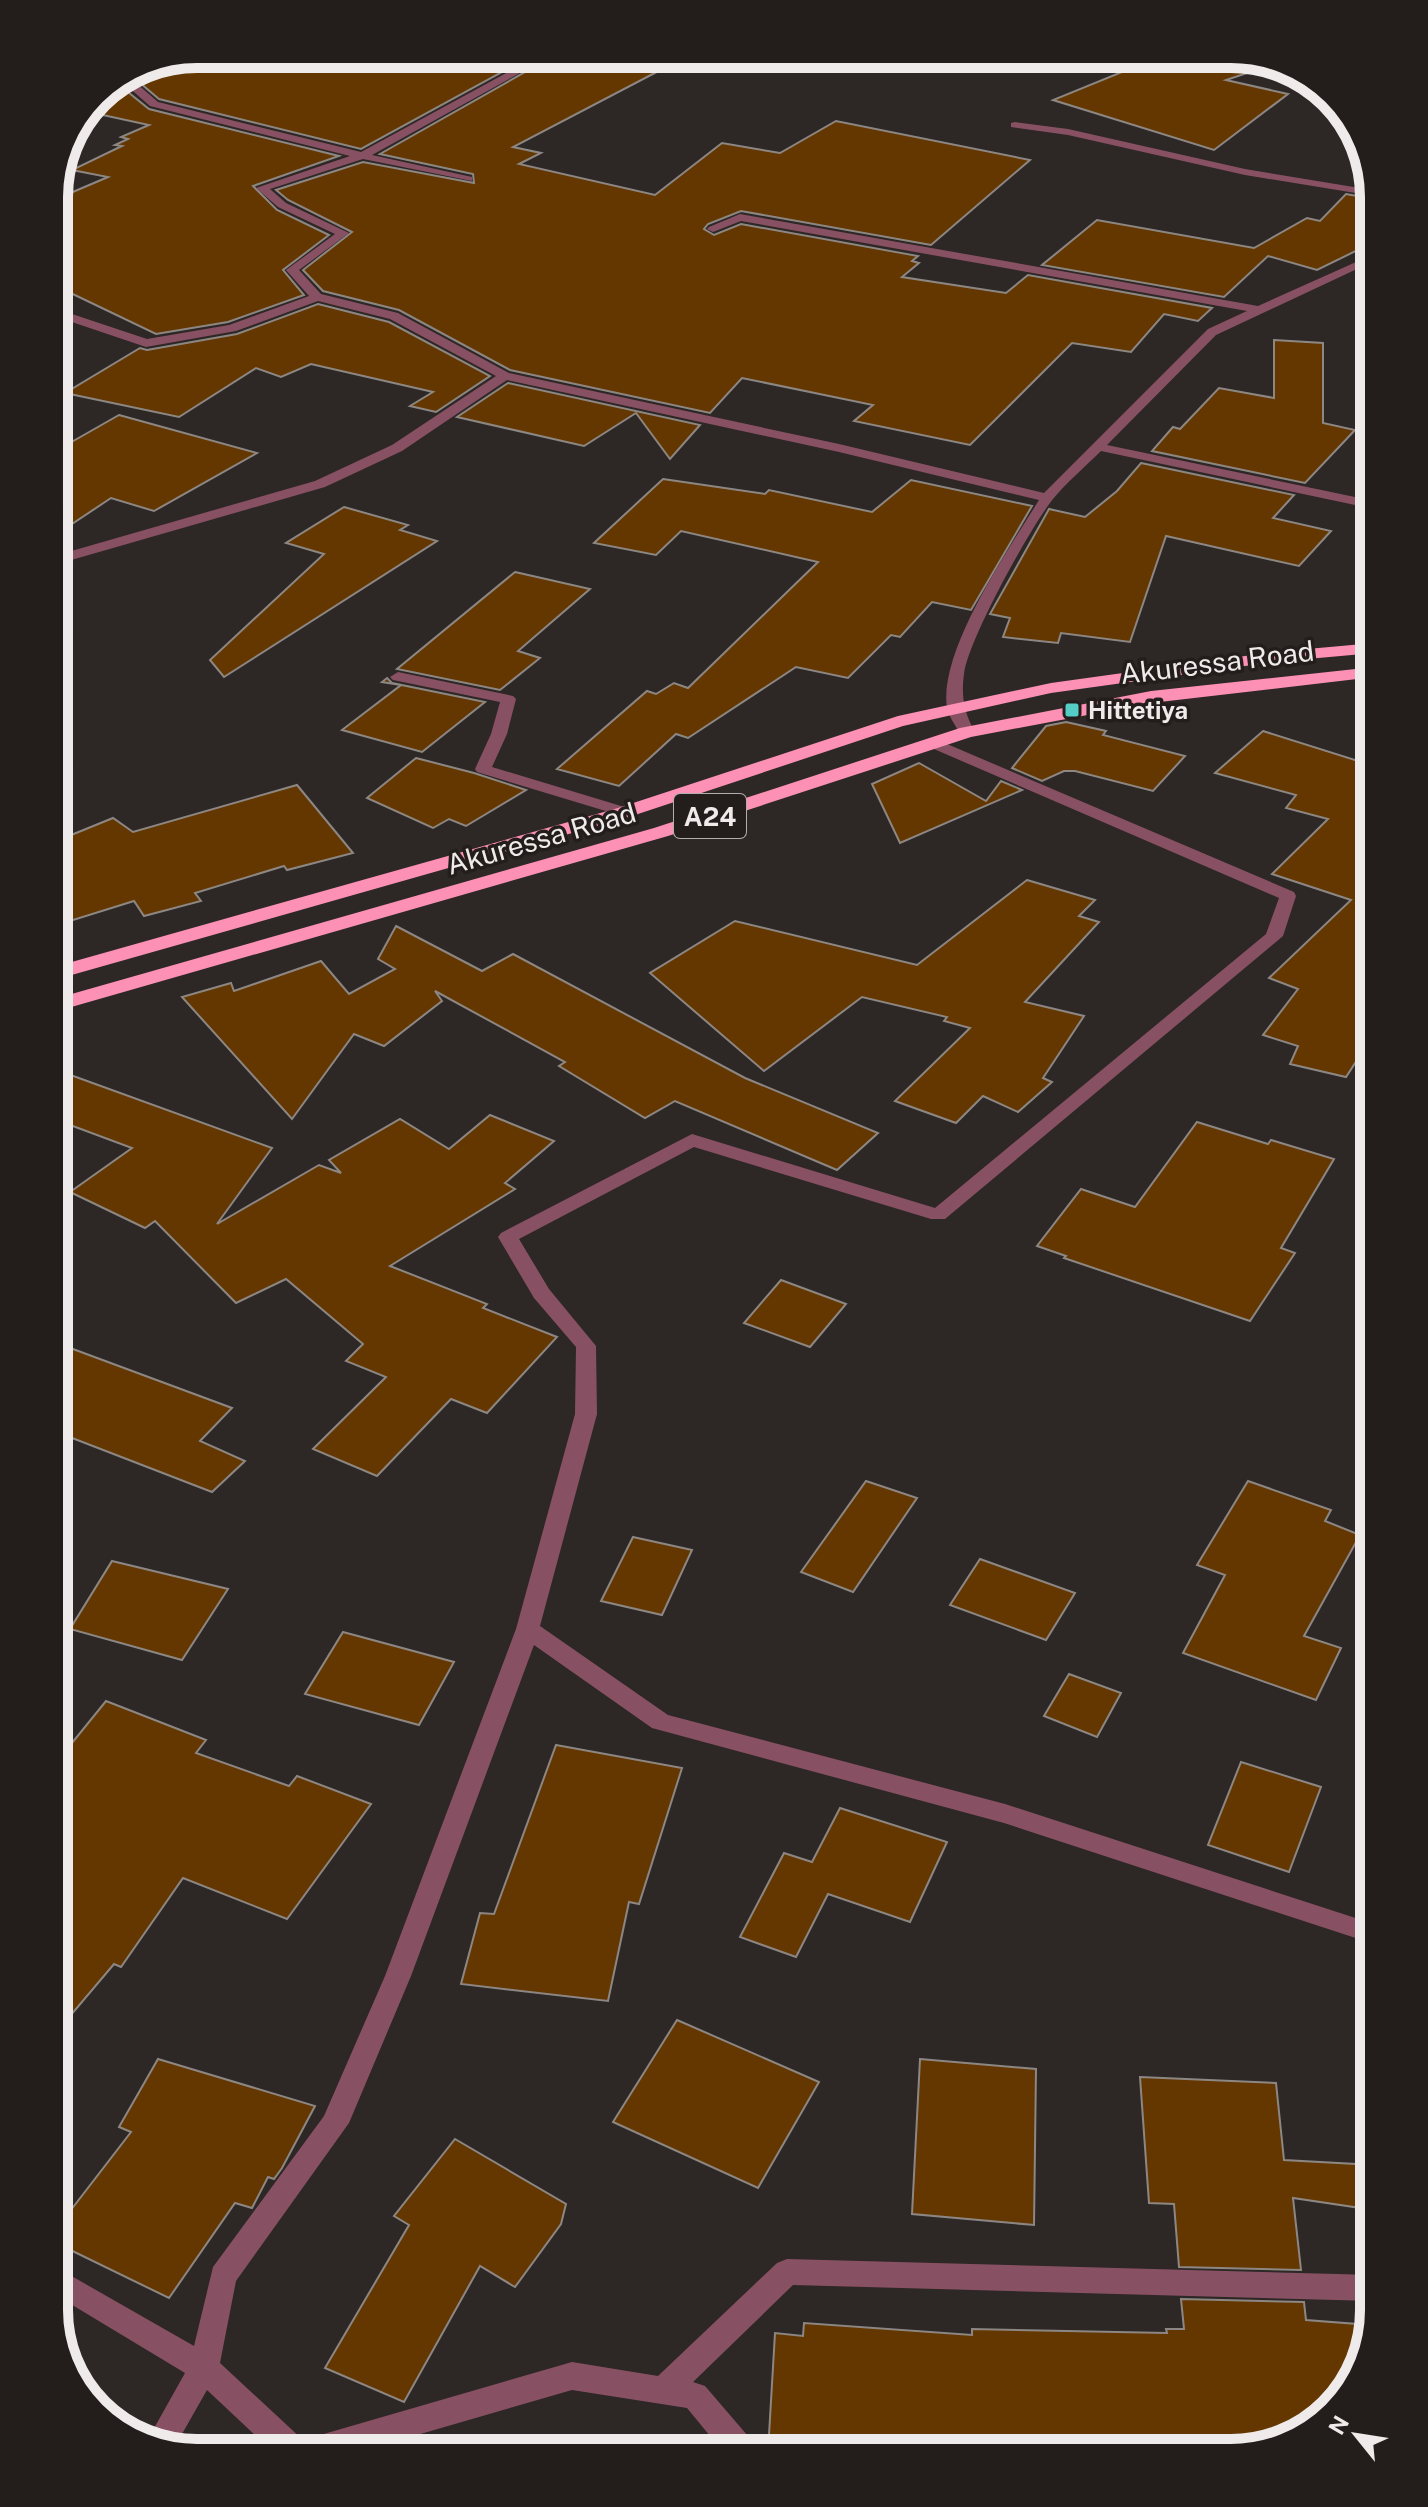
<svg xmlns="http://www.w3.org/2000/svg" width="1428" height="2507" viewBox="0 0 1428 2507" font-family="'Public Sans',sans-serif">
  <style>
    .building { fill: #643700; stroke: #8d8783; stroke-width: 2 }
    .lines { fill: none; stroke-linecap: round; stroke-linejoin: round }
    .minor { fill: #885163; fill-rule: evenodd }
    .highway { fill: #fd90b5; fill-rule: evenodd }
    .poi-dot { fill: #54cdc7; stroke: #231e1c; stroke-width: 3 }
    .labels { text-anchor: middle; dominant-baseline: central; stroke-width: 7; stroke-linejoin: round; paint-order: stroke }
    .far-poi-label { font-size: 24px; font-weight: bold; fill: #f0ebeb; stroke: #231e1c; text-anchor: start }
    .shield { fill: #231e1c; stroke: #b2aead; stroke-width: 2 }
    .shield-label { font-size: 26px; font-weight: bold; fill: #f0ebeb }
    .street-label { font-size: 28px; fill: #f0ebeb; stroke: #231e1c }
    .rim { fill: none; stroke: #f0ebeb; stroke-width: 10 }
  </style>
  <rect width="100%" height="100%" fill="#2d2726"/>
  <g class="building">
    <path d="M215,54H535L361,149L159,99L139,82Z"/>
    <path d="M557,54H691L513,147L541,153L519,164L655,195L722,143L780,153L836,121L1030,160L931,245L741,211L708,224L704,229L714,235L741,224L918,256L912,261L919,263L902,277L1006,293L1028,275L1212,308L1198,321L1164,314L1131,352L1072,343L970,445L854,421L873,405L742,378L710,413L510,370L399,310L323,291L303,270L352,232L288,200L276,190L363,162L474,183L473,174L380,154Z"/>
    <path d="M1166,54H1241L1271,65L1226,80L1288,94L1214,150L1053,100Z"/>
    <path d="M123,88L149,109L339,156L253,186L277,210L329,235L283,270L304,295L228,322L156,334L54,285V200L108,177L72,170L122,146L115,145L128,139L121,137L149,125L89,112L95,98Z"/>
    <path d="M1346,194L1374,199V242L1317,270L1268,256L1224,297L1042,265L1097,220L1254,248L1307,218L1320,221Z"/>
    <path d="M318,304L389,322L490,376L436,412L410,406L433,392L311,364L281,377L256,368L179,417L65,393L140,348L147,350L237,334Z"/>
    <path d="M1274,340L1323,343V423L1355,430L1305,483L1152,451L1173,427L1180,429L1219,388L1274,398Z"/>
    <path d="M508,383L700,425L670,459L636,413L584,446L457,417Z"/>
    <path d="M119,415L257,453L154,511L111,498L54,536V452Z"/>
    <path d="M1141,463L1294,495L1273,518L1331,531L1299,566L1166,536L1130,642L1061,633L1058,643L1003,637L1010,618L990,614L1049,509L1085,517L1117,491Z"/>
    <path d="M663,479L765,494L769,490L872,512L911,480L1032,506L971,610L932,602L900,637L891,635L848,678L796,667L688,738L676,734L619,786L557,769L647,691L656,694L674,683L688,688L818,562L681,531L656,555L594,543Z"/>
    <path d="M344,507L408,525L400,530L437,541L224,677L210,660L324,554L286,543Z"/>
    <path d="M515,572L590,589L518,651L540,658L500,690L397,669Z"/>
    <path d="M387,678L392,683L485,702L422,752L342,730L401,685L382,682Z"/>
    <path d="M1066,722L1106,731L1103,735L1185,756L1153,791L1075,771H1064L1042,781L1012,768L1046,726Z"/>
    <path d="M1263,731L1374,766V1034L1346,1077L1290,1064L1298,1046L1263,1035L1298,989L1269,978L1351,900L1272,874L1328,819L1286,808L1296,795L1215,773Z"/>
    <path d="M416,758L474,773L526,790L466,826L449,819L433,828L367,798Z"/>
    <path d="M919,763L986,801L1001,781L1022,790L900,843L872,784Z"/>
    <path d="M297,785L353,853L287,870L284,866L195,893L201,901L144,916L134,901L54,926V842L113,818L133,832Z"/>
    <path d="M1027,880L1095,900L1079,916L1099,922L1025,1002L1084,1016L1043,1078L1052,1082L1018,1112L983,1096L956,1123L895,1101L970,1028L944,1021L947,1017L862,997L764,1071L650,973L735,921L917,965Z"/>
    <path d="M396,926L482,971L513,954L745,1078L878,1133L837,1170L675,1101L645,1118L559,1066L565,1062L435,991L442,1001L384,1046L354,1034L292,1119L182,997L231,983L234,991L321,961L349,994L395,969L378,959Z"/>
    <path d="M54,1069L272,1148L217,1224L319,1165L341,1173L329,1160L400,1119L449,1149L490,1115L554,1141L505,1183L515,1189L390,1266L487,1304L483,1308L557,1337L487,1413L451,1399L377,1476L313,1449L386,1377L346,1361L363,1344L286,1279L236,1303L155,1221L145,1228L70,1192L132,1148L54,1119Z"/>
    <path d="M1197,1122L1268,1144L1271,1140L1334,1159L1281,1248L1295,1253L1250,1321L1064,1258L1066,1256L1037,1246L1081,1189L1135,1207Z"/>
    <path d="M781,1280L846,1304L810,1347L744,1323Z"/>
    <path d="M54,1342L232,1408L200,1441L245,1461L212,1492L54,1431Z"/>
    <path d="M866,1481L917,1498L853,1592L801,1572Z"/>
    <path d="M1248,1481L1331,1510L1325,1521L1360,1535L1304,1636L1341,1648L1316,1700L1183,1653L1225,1575L1197,1565Z"/>
    <path d="M633,1537L692,1550L662,1615L601,1601Z"/>
    <path d="M980,1559L1075,1593L1046,1640L950,1605Z"/>
    <path d="M112,1561L228,1589L182,1660L70,1629Z"/>
    <path d="M343,1632L454,1662L419,1725L305,1694Z"/>
    <path d="M1069,1674L1121,1693L1097,1737L1044,1716Z"/>
    <path d="M106,1701L206,1740L196,1753L289,1786L297,1776L371,1804L287,1919L183,1878L121,1967L114,1964L54,2035V1765Z"/>
    <path d="M556,1745L682,1768L639,1904L629,1902L608,2001L461,1984L480,1913L494,1914Z"/>
    <path d="M1241,1762L1321,1787L1289,1872L1208,1845Z"/>
    <path d="M840,1808L947,1842L910,1922L828,1894L796,1957L740,1937L784,1853L812,1862Z"/>
    <path d="M677,2020L819,2082L758,2188L613,2122Z"/>
    <path d="M158,2059L315,2106L282,2168L274,2179L268,2177L252,2208L235,2203L169,2298L54,2242V2232L131,2132L119,2127Z"/>
    <path d="M920,2059L1036,2069L1034,2225L912,2214Z"/>
    <path d="M1140,2077L1276,2083L1284,2160L1374,2165V2210L1293,2198L1301,2270L1179,2267L1174,2204L1149,2203Z"/>
    <path d="M455,2139L566,2204L561,2224L515,2287L480,2266L404,2402L325,2368L409,2225L394,2216Z"/>
    <path d="M1181,2299L1304,2302L1306,2320L1370,2325L1350,2389L1294,2438L1231,2453H796L797,2437L769,2435L775,2333L803,2336L804,2323L972,2335V2329L1167,2333L1166,2329H1184Z"/>
  </g>
  <g class="lines">
    <g class="minor">
      <path d="M541,54H554L372,155L472,177V181L363,159L270,189L286,203L349,233L299,270L321,294L398,313L509,373L839,444L1044,493L1208,329L1247,311L741,221L713,232L707,229L709,227L740,214L1258,306L1374,254V261L1216,335L1107,445L1374,501V509L1101,451C1085,467 1067,482 1053,499C1030,528 968,640 964,674C961,697 964,712 975,732L967,737L961,735C957,728 949,717 947,708C938,651 1009,549 1039,500L839,452L507,380L402,451L325,487L54,565V556L315,481L392,445L496,376L390,319L318,301L236,331L146,347L54,316V308L147,339L229,325L309,296L286,270L335,234L278,207L256,188L350,156L150,106L127,86L115,83L122,79L135,82L158,102L361,152Z"/>
      <path d="M1015,122L1068,129L1245,169L1372,190L1374,196L1245,175L1068,135L1011,127V123Z"/>
      <path d="M398,672L513,696L516,699L507,734L492,767L631,809L633,812L631,815H619L477,772L475,769L491,734L500,702L393,680L390,677Z"/>
      <path d="M933,738L1294,892L1296,896L1283,936L945,1219H931L694,1147L519,1239L549,1289L596,1346L597,1414L540,1626L668,1715L1005,1804L1374,1924V1944L1004,1823L652,1728L534,1645L411,1976L349,2123L236,2281L220,2363L303,2440L572,2362L658,2376L777,2263L787,2259L1374,2275V2301L793,2285L693,2382L705,2386L754,2443L758,2453H724L687,2408L572,2390L355,2453H274L207,2390L174,2448L148,2439L185,2373L54,2294V2266L194,2346L213,2267L324,2116L385,1976L516,1629L575,1414L576,1347L534,1298L498,1237L501,1233L692,1134L935,1208L1266,934L1279,898L927,746L925,743Z"/>
    </g>
    <g class="highway">
      <path d="M1374,643V653L1274,662L1051,693L903,726L632,816L54,980V967L618,808L898,716L1051,683L1274,652Z"/>
      <path d="M1374,667V677L1151,703L971,737L668,836L54,1012V999L654,828L960,728L1151,691Z"/>
    </g>
  </g>
  <rect class="poi-dot" x="1064" y="702" width="16" height="16" rx="4"/>
  <g class="labels">
    <g class="far-poi-label">
      <text x="1088" y="710">Hittetiya</text>
    </g>
    <rect class="shield" x="674" y="794" width="72" height="44" rx="6"/>
    <g class="shield-label">
      <text x="710" y="816">A24</text>
    </g>
    <g class="street-label">
      <text transform="translate(1217 662) rotate(-7)">Akuressa Road</text>
      <text transform="translate(541 838) rotate(-16)">Akuressa Road</text>
    </g>
  </g>
  <path d="M0 0H1428V2507H0ZM197 68H1231A129 129 0 0 1 1360 197V2310A129 129 0 0 1 1231 2439H197A129 129 0 0 1 68 2310V197A129 129 0 0 1 197 68Z" fill="#231e1c" fill-rule="evenodd"/>
  <path class="rim" d="M197 68H1231A129 129 0 0 1 1360 197V2310A129 129 0 0 1 1231 2439H197A129 129 0 0 1 68 2310V197A129 129 0 0 1 197 68Z"/>
  <g transform="translate(1356 2435) rotate(300)" stroke="#231e1c" stroke-width="6" paint-order="stroke">
  <path d="M0-6L14 30L0 20L-14 30Z" fill="#f0ebeb"/>
  <text y="-12" font-size="22" font-weight="bold" text-anchor="middle" fill="#f0ebeb">N</text>
  </g>
</svg>
